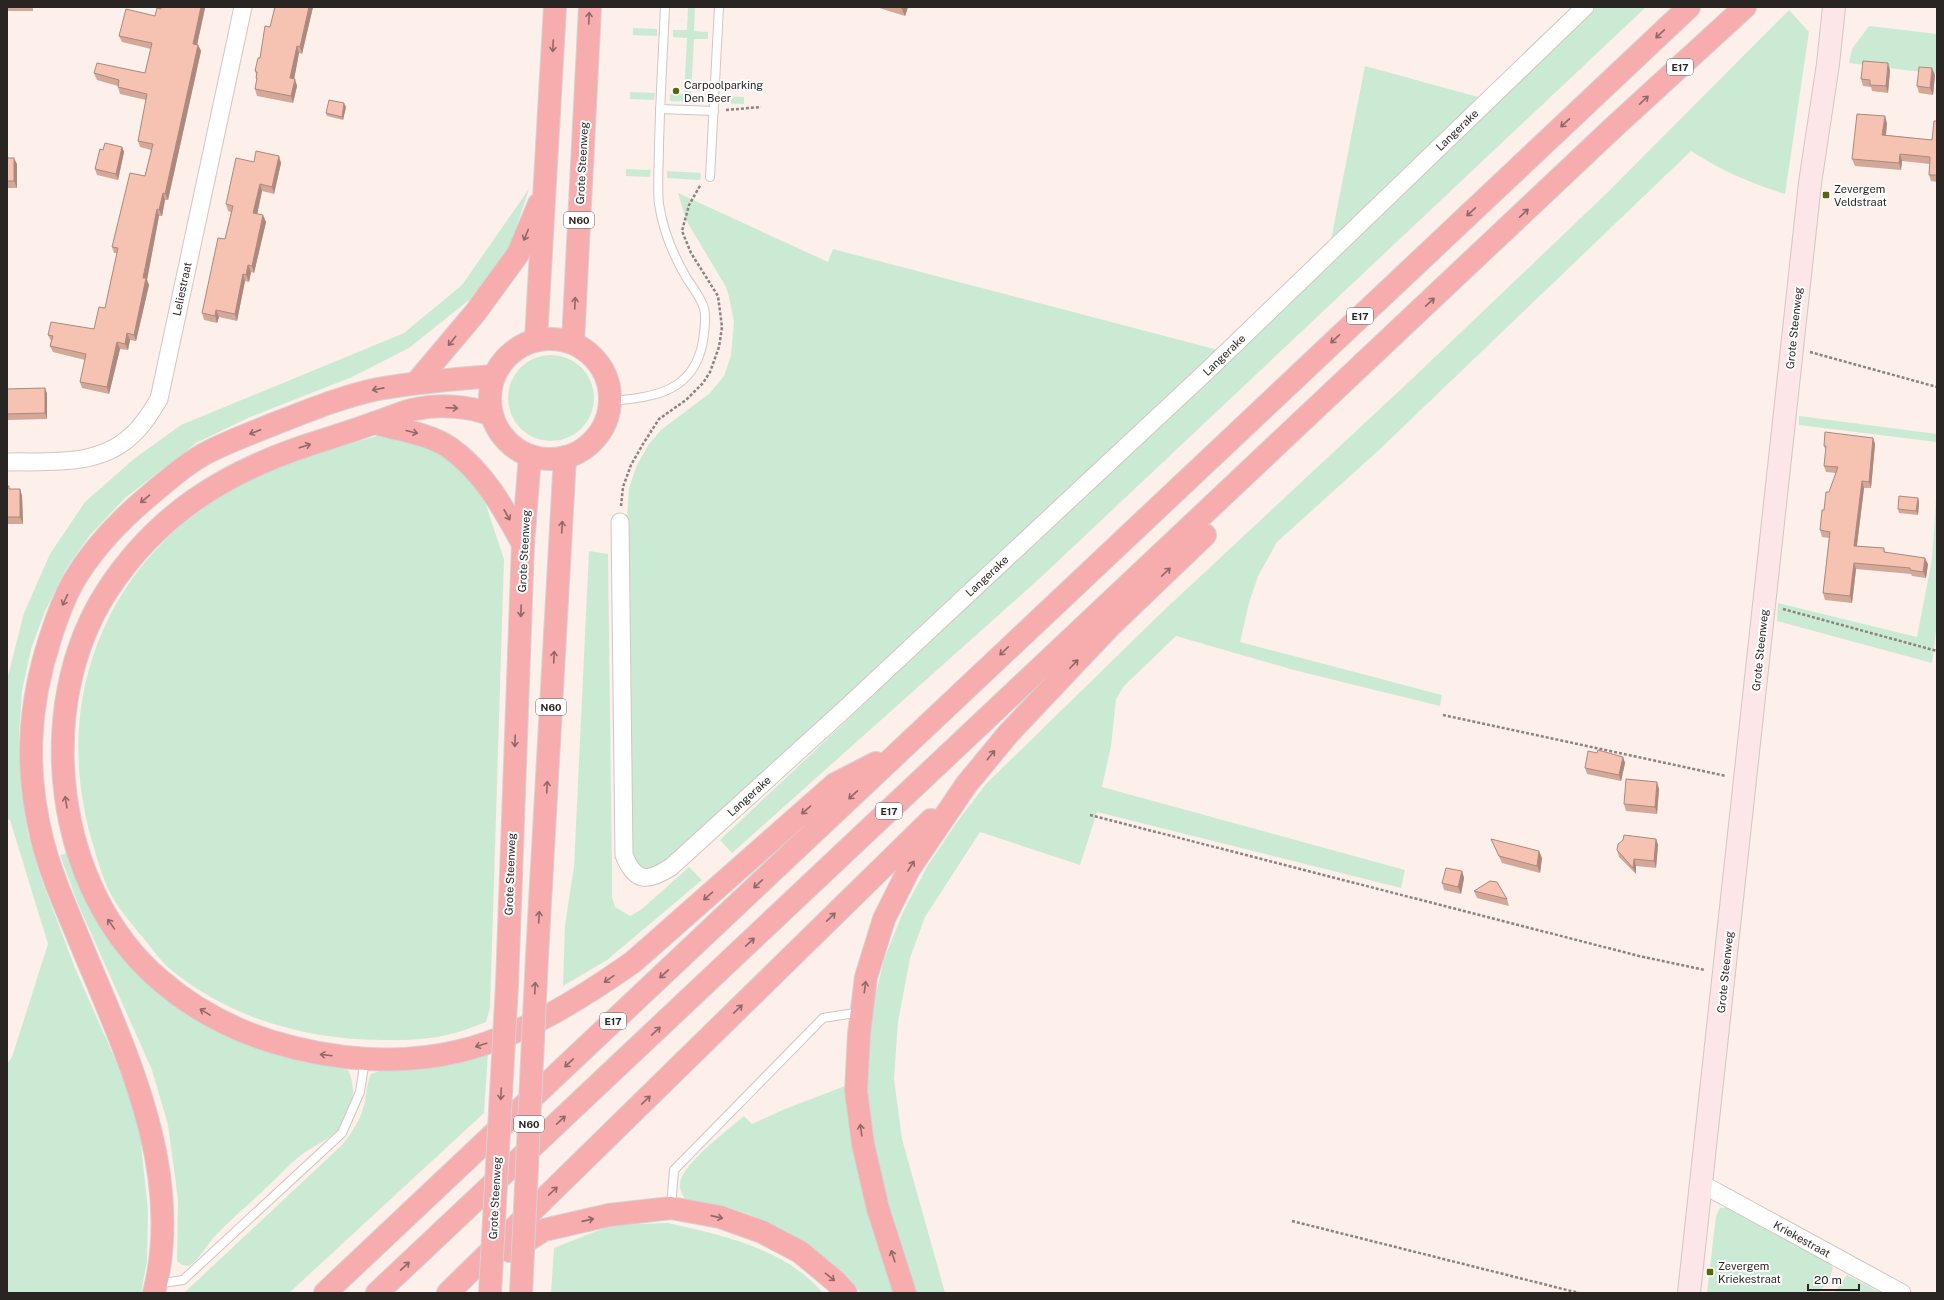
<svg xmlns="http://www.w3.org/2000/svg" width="1944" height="1300" viewBox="0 0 1944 1300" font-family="'Public Sans',sans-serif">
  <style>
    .green { fill: #cbead4 }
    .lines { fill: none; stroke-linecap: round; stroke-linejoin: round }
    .lane-casing { stroke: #d2c6c0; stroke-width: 10 }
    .street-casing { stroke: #d2c6c0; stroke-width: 19 }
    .secondary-casing { stroke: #d2c6c0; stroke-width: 24 }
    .highway-casing { stroke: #d4d3d3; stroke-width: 24 }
    .path { stroke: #8c8380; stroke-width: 2.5; stroke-dasharray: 3 2; stroke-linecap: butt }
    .lane { stroke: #fff; stroke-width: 8 }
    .street { stroke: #fff; stroke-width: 17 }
    .secondary { stroke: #fde6e7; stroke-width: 22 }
    .highway { stroke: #f7acae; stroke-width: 22 }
    .highway-bridge-casing { stroke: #d4d3d3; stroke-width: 24; stroke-linecap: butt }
    .highway-bridge { stroke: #f7acae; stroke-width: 22 }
    .wall { fill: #d4a899 }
    .shaded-wall { fill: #ac887d }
    .building { fill: #f6c3b2; stroke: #ac887d }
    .oneway { stroke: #906868 }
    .poi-dot { fill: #59660d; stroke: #fff; stroke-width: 1.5 }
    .labels { text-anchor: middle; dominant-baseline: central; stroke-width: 4; stroke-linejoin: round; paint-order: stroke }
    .shield { fill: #fff; stroke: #696665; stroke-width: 1 }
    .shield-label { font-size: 10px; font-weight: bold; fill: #292523 }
    .poi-label { font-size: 11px; fill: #292523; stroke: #fff; text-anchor: start }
    .street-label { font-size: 11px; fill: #292523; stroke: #fff }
  </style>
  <rect width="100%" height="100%" fill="#fdefea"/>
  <g class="green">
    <path d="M688,7H695L694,31L708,32V39H694L691,94L705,95V102L670,101V94H684L687,38L673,37V30H687Z"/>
    <path d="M1596,7H1646L1039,579L732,853L720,840L1214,374Z"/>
    <path d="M1789,10L1809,32L1785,194C1748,182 1724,172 1691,151L1379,450L1277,542L1258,576L1249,603L1240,642L1442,695L1440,706L1294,670L1176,636L1124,686L1116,699L1111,746L1102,787L1405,870L1401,888L1097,812L1080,865L980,832L925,917L910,958L898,1022L894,1079L902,1139L945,1293H915L885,1195L870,1134L866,1096L871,1015L884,959L904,910L928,865L957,822L986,784L1160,614L1414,377L1607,193Z"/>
    <path d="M1869,26L1937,34V74L1849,63L1852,49Z"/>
    <path d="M633,28L657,29V36L633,35Z"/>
    <path d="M1365,66L1478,97L1330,245Z"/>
    <path d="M630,92L655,93L654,100L630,99Z"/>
    <path d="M720,96L744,97V104L720,103Z"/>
    <path d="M626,169L651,170L650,177L626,176Z"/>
    <path d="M667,171L701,173L700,180L667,178Z"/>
    <path d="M529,189L510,246L474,296L409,348L352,377L250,417L196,443L125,498L90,535L66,569L45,611L31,649L22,691L19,735L21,790L28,834L41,878L75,968L115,1059L129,1096L140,1135L148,1210L147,1261L141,1293H7V1064L12,1057L48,944L10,820L7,819V680L24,613L50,554L85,502L135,458L181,425L404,333L462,285Z"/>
    <path d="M678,193L828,262L833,249L1218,350L941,612L670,859L653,869L642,868L635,860L633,854L625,546L629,488L637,465L649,444L662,429L710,393L724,376L731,355L734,322L729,297L726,287L686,220Z"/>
    <circle cx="551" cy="398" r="43"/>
    <path d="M1799,416L1937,434V442L1799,425Z"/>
    <path d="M384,434L431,449L460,467L483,496L504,559L490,1008L486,1022C475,1026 463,1031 451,1034C428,1040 406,1040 382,1040C307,1040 229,1018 170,969C162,962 155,953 149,945C137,930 123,915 113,898C104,883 99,865 94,848C52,714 96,582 211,501C259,467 327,450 384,434Z"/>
    <path d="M1937,485V622L1932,663L1777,621L1778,603L1917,637L1932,559Z"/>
    <path d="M589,551L608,554L612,868V897L615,907L630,916L642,909L689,867L702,880L607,960L563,986L565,925L574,867Z"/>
    <path d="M68,853L78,882L101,926L124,958L180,1009L245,1044L279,1056L348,1070C356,1086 354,1108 344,1123C334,1138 314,1145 300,1156C288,1165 278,1177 267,1187C249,1204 230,1220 213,1238C205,1248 200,1258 189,1266L182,1265L177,1261L178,1200L168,1125L152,1070L78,904L60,855Z"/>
    <path d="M488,1052L484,1113L289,1293H184L343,1144C352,1132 360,1121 364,1105C367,1095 366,1085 371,1074L385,1069Z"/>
    <path d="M845,1086L850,1136L872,1218L896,1293H861C816,1244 754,1205 686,1200C683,1196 679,1189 680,1183C682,1164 729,1129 744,1116L752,1124L785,1109Z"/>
    <path d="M1732,1207L1826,1259L1833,1268L1829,1279L1819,1293H1707L1716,1216L1720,1208Z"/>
    <path d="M668,1223C722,1235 786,1249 823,1293H551L554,1248L612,1225Z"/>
    <path d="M1847,1275L1881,1293H1834Z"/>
  </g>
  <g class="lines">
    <g class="lane-casing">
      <g id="lane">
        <path d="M660,109L714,111"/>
        <path d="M710,177L719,7"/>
        <path d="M611,401C655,397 694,392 703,341C704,331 707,319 704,308C700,296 692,287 686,277C672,253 663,231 659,204C657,185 659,165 659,146C660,100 663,53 665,7"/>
        <path d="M671,1207L674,1170L823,1018L861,1012"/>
        <path d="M156,1284L183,1280L342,1133L360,1092L365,1060"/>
      </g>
    </g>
    <g class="street-casing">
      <g id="street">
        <path d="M7,462C49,461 98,467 131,436C143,426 151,412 159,399L243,7"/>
        <path d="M620,522L624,855C635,883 648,882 671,867L847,707L1207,371L1585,7"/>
        <path d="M1702,1184L1902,1293"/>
      </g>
    </g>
    <g class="secondary-casing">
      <path id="secondary" d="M1689,1293L1810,183L1828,64L1834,7"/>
    </g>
    <g class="highway-casing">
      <g id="highway">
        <path d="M536,339L555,7"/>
        <circle cx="550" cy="399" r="60"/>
        <path d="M573,342L590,7"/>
        <path d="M416,383L475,313L518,254L539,204"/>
        <path d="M492,415C470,406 440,404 416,409C403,411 390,418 377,422C355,430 333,437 311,444C225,472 157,514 107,591C32,707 54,890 160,980C199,1014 245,1036 295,1048C349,1061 406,1064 460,1051C521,1036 582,998 633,962L835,784L876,763"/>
        <path d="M374,423C396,429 431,434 450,448C484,472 504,509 523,544"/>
        <path d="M537,956L565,457"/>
        <path d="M507,985L523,544L530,456"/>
        <path d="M510,1251L544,1230L609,1215L671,1208L720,1217L762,1232L800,1252L835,1281L846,1293"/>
        <path d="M154,1293C186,1168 122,1045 76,932C63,901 50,871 42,839C25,770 28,707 50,639C56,620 63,600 73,582C93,548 121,519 150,495C169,479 188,462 210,451C234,439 259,430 284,420C315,408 345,396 378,389C416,382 455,379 494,376"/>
        <path d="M325,1293L1689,7"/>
        <path d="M377,1293L1615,126L1745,7"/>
        <path d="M448,1293L931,820"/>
        <path d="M905,1293L878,1209L863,1144L856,1091L859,1034L866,977L884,919L909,869L966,785L1008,734L1111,625L1205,535"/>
      </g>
    </g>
    <g class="path">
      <path d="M726,110L761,107"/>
      <path d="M1810,352L1937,387"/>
      <path d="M621,506L623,487L631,465L643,444L659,419L686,400L703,383L710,372L719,347L722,327L718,296L691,253L682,231L689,205L701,184"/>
      <path d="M1783,609L1937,651"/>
      <path d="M1443,715L1726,776"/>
      <path d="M1090,815L1639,956L1705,970"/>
      <path d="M1292,1221L1579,1293"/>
    </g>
    <use href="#lane" class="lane"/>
    <use href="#street" class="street"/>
    <use href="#secondary" class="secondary"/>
    <use href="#highway" class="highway"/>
    <g class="highway-bridge-casing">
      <g id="highway-bridge">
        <path d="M490,1293L507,985"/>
        <path d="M521,1293L537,956"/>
      </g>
    </g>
    <use href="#highway-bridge" class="highway-bridge"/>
  </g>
  <g class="wall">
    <path d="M7,7H33V11H7L8,23H7Z"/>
    <path d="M275,7H313L302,54L299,53L294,79L297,86L293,103L257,96L255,89L257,81L256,78V74L255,71L270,27Z"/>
    <path d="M876,7H908L905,16Z"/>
    <path d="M205,8L197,44L198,45L201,51L168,200H165L162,216H159L147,280L149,285L136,341L130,340L128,350L120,349L109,394L82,388L80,382L85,360L53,352L50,346L51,341L48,335L94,329L105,308L117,253H114L112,247L145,176L151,150L140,147L138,141L146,100L120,94L118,87V86L97,80L94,73H145L151,49L122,42L119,36L155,16L161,9Z"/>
    <path d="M1890,70L1888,93L1872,91L1871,87L1863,86L1861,79Z"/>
    <path d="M1935,75L1933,95L1919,93L1917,86Z"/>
    <path d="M346,107L343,120L327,116L326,113Z"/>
    <path d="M1937,121V182L1931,181L1929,175L1930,164L1902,161L1901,170L1855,166L1852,159L1887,123L1886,135L1932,140Z"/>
    <path d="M122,147L124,152L118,180L97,175L95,169L103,150Z"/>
    <path d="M7,158L17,164V188H7Z"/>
    <path d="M254,162L281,163L274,194L262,191L257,214L266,222L254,273L251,272L249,282L245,281L237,321L219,317L217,323L204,320L202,313L225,239L231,212L228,211L226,204Z"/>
    <path d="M45,388L47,394V419L7,420V389Z"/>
    <path d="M1873,438L1875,444L1871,488H1864L1857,546L1884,548L1885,552L1928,564L1926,578L1912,576L1911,574L1856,569L1852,603L1825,600L1823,593L1829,538L1822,537L1820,530L1824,510L1829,492L1836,473L1826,472L1824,466L1826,451L1824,446Z"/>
    <path d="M7,486L10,489H20L22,496L23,524H7Z"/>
    <path d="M1918,498L1919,502L1918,515L1899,513L1898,509Z"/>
    <path d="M1623,757L1625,763L1621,781L1587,774L1585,768Z"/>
    <path d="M1659,789L1657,814L1626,811L1624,804Z"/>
    <path d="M1491,839L1542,858L1540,873L1502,863Z"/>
    <path d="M1656,839L1658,845L1656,868L1636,866V874L1619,857L1617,850Z"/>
    <path d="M1462,871L1464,878L1461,894L1444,890L1442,883Z"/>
    <path d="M1474,891L1507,899L1509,906L1477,898Z"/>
  </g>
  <g class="shaded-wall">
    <path d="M201,7H205V8L196,50L193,44Z"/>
    <path d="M309,7H313L302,54L300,47Z"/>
    <path d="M901,7H908L905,16Z"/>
    <path d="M7,10V11L8,23L7,21Z"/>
    <path d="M198,45L201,51L168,200L165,194Z"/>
    <path d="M297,46L299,53L293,85L290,78Z"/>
    <path d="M1888,63L1890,70L1888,93L1886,86Z"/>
    <path d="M1932,68L1935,75L1933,95L1930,88Z"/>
    <path d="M295,79L297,86L293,103L291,96Z"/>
    <path d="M344,103L346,107L343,120L342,117Z"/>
    <path d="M1885,116L1887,123L1885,142L1882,135Z"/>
    <path d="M122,147L124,152L118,180L116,174Z"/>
    <path d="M1900,154L1902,161L1901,170L1899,163Z"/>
    <path d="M279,156L281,163L274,194L272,187Z"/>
    <path d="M14,158L17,164V188L14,181Z"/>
    <path d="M260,184L262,191L256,220L253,213Z"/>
    <path d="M163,193L165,200L162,216L159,210Z"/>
    <path d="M157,209L159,216L147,280L149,285L136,341L134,335L143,278Z"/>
    <path d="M263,215L266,222L254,273L252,266Z"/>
    <path d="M248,265L251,272L249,282L246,275Z"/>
    <path d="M243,274L245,281L237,321L235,314Z"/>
    <path d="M216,310L219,317L217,323L215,316Z"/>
    <path d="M127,333L130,340L128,350L125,344Z"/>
    <path d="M117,342L120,349L109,394L107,387Z"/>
    <path d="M45,388L47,394V419L45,413Z"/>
    <path d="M1873,438L1875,444L1871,488L1869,482Z"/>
    <path d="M1862,481L1864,488L1856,552L1854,546Z"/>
    <path d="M20,489L22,496L23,524L20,517Z"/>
    <path d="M1918,498L1919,502L1918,515L1916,511Z"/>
    <path d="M1925,558L1928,564L1926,578L1923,572Z"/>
    <path d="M1854,563L1856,569L1852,603L1850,596Z"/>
    <path d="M1623,757L1625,763L1621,781L1619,775Z"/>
    <path d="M1657,782L1659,789L1657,814L1655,807Z"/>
    <path d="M1656,839L1658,845L1656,868L1654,861Z"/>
    <path d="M1539,851L1542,858L1540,873L1537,866Z"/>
    <path d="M1634,859L1636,866V874L1633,868Z"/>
    <path d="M1462,871L1464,878L1461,894L1458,887Z"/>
  </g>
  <g class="building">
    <path d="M161,7H201L193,44L198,45L165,194L163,193L159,210L157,209L143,278H146L134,335L127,333L125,344L117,342L107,387L80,382L86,354L50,346L53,336L48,335L51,322L94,329L99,307L105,308L118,248L112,247L130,173L145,176L153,144L138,141L147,94L118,87L119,80L94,73L97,63L145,73L152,43L119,36L126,9L155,16L157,8L161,9Z"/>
    <path d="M275,7H309L300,47L297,46L290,78L295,79L291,96L255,89L257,78H256L257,72L255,71L258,58H260L265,26L270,27Z"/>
    <path d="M1863,61L1888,63L1886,86L1870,85V80L1861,79Z"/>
    <path d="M1919,67L1932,68L1930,88L1917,86Z"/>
    <path d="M329,100L344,103L342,117L326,113Z"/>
    <path d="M1857,114L1885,116L1882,135L1932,140L1934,121H1937V175H1929L1930,157L1900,154L1899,163L1852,159Z"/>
    <path d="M105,143L122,147L116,174L95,169L100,149L103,150Z"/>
    <path d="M256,151L279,156L272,187L260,184L253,213L263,215L252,266L248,265L246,275L243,274L235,314L216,310L215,316L202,313L218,238L225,239L233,206L226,204L236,158L254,162Z"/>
    <rect x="7" y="158" width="7" height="23"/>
    <path d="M45,388V413L7,414V389Z"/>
    <path d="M1825,432L1873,438L1869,482L1862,481L1854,546L1884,548V552L1925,558L1923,572L1910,570V568L1854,563L1850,596L1823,593L1830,532L1820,530L1822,510H1824L1826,492H1829L1838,467L1824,466L1826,446H1824Z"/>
    <path d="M7,486H9V489H20V517H7Z"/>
    <path d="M1899,496L1918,498L1916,511L1898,509Z"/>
    <path d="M1598,750L1623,757L1619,775L1585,768L1588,751L1597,753Z"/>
    <path d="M1626,779L1657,782L1655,807L1624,804Z"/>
    <path d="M1624,835L1656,839L1654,861L1634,859L1633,868L1617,850L1618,844L1623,840Z"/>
    <path d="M1491,839L1539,851L1537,866L1499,856Z"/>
    <path d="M1446,868L1462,871L1458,887L1442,883Z"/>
    <path d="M1490,881L1497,882L1507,899L1474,891Z"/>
  </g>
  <defs><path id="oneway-shaft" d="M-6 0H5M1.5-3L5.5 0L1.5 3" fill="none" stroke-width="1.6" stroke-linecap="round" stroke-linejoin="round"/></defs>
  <g class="oneway">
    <use href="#oneway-shaft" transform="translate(589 18) rotate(-87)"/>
    <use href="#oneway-shaft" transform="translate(1660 34) rotate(137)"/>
    <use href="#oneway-shaft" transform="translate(553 46) rotate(93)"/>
    <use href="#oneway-shaft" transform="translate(1644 100) rotate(-43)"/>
    <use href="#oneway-shaft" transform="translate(1565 123) rotate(137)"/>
    <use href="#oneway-shaft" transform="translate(1471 212) rotate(137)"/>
    <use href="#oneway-shaft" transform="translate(1524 213) rotate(-43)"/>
    <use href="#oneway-shaft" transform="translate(526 235) rotate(112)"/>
    <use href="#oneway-shaft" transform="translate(1430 302) rotate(-43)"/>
    <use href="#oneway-shaft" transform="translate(575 303) rotate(-87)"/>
    <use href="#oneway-shaft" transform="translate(1335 339) rotate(137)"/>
    <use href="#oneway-shaft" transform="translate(452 341) rotate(129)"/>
    <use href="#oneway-shaft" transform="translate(378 389) rotate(169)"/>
    <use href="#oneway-shaft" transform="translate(452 408) rotate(2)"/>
    <use href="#oneway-shaft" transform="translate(255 432) rotate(159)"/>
    <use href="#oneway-shaft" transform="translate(412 432) rotate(14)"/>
    <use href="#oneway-shaft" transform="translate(305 446) rotate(-18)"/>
    <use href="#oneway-shaft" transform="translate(145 499) rotate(140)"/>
    <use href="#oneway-shaft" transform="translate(507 515) rotate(61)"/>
    <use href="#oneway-shaft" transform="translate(562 527) rotate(-87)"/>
    <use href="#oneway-shaft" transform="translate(1166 572) rotate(-44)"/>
    <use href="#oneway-shaft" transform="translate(65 600) rotate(115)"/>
    <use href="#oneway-shaft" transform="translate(521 611) rotate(92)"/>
    <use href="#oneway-shaft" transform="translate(1004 651) rotate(136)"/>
    <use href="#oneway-shaft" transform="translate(554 657) rotate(-87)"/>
    <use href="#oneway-shaft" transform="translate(1074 664) rotate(-46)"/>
    <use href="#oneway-shaft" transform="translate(515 741) rotate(92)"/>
    <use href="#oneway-shaft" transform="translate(991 755) rotate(-51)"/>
    <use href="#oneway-shaft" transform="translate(547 787) rotate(-87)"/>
    <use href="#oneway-shaft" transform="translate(853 795) rotate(137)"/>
    <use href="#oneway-shaft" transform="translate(66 802) rotate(-99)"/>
    <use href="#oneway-shaft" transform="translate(806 810) rotate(139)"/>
    <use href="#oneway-shaft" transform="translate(911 866) rotate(-58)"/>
    <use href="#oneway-shaft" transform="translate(758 884) rotate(137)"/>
    <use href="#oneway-shaft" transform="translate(708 896) rotate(139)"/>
    <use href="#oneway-shaft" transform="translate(539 917) rotate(-87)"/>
    <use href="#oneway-shaft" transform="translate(831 917) rotate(-44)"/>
    <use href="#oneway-shaft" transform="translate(111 924) rotate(-125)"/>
    <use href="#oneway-shaft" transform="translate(750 942) rotate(-43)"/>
    <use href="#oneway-shaft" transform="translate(664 974) rotate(137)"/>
    <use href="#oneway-shaft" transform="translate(609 979) rotate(145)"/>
    <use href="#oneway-shaft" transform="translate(865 987) rotate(-82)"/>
    <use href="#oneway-shaft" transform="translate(535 988) rotate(-87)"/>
    <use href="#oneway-shaft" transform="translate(738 1009) rotate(-44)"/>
    <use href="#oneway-shaft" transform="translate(205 1012) rotate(-149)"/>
    <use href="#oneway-shaft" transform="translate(656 1031) rotate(-43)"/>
    <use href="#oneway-shaft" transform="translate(481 1045) rotate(162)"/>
    <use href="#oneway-shaft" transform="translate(326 1055) rotate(-173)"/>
    <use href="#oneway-shaft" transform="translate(569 1063) rotate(137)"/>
    <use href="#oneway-shaft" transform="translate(501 1094) rotate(93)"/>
    <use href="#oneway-shaft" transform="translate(646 1100) rotate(-44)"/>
    <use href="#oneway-shaft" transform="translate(561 1120) rotate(-43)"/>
    <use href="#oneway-shaft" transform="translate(861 1130) rotate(-98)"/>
    <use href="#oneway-shaft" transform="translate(553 1191) rotate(-44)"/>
    <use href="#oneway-shaft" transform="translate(717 1217) rotate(13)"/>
    <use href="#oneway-shaft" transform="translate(588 1220) rotate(-13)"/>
    <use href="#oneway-shaft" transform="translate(893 1256) rotate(-108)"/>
    <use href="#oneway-shaft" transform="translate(405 1266) rotate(-43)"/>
    <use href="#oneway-shaft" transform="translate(830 1277) rotate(39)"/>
  </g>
  <g class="poi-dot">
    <circle cx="676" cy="91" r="4"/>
    <rect x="1822" y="191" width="8" height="8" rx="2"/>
    <rect x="1706" y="1268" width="8" height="8" rx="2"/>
  </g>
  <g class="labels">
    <g class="shield">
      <rect x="1667" y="59" width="26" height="16" rx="3"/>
      <rect x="564" y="212" width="30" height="16" rx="3"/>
      <rect x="1347" y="308" width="26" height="16" rx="3"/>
      <rect x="536" y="699" width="30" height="16" rx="3"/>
      <rect x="876" y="803" width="26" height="16" rx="3"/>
      <rect x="600" y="1013" width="26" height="16" rx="3"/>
      <rect x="514" y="1116" width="30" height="16" rx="3"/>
    </g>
    <g class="shield-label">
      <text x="1680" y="67">E17</text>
      <text x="579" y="220">N60</text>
      <text x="1360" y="316">E17</text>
      <text x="551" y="707">N60</text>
      <text x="889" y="811">E17</text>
      <text x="613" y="1021">E17</text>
      <text x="529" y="1124">N60</text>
    </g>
    <g class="poi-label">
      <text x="684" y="85">Carpoolparking<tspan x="684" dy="13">Den Beer</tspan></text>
      <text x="1834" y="189">Zevergem<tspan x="1834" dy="13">Veldstraat</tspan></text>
      <text x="1718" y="1266">Zevergem<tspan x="1718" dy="13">Kriekestraat</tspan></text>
    </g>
    <g class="street-label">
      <text transform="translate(1457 130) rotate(-44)">Langerake</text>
      <text transform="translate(582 163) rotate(-87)">Grote Steenweg</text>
      <text transform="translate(182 289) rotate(-78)">Leliestraat</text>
      <text transform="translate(1794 328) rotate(-84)">Grote Steenweg</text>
      <text transform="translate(1224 355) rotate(-44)">Langerake</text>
      <text transform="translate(524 551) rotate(-87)">Grote Steenweg</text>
      <text transform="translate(987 576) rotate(-43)">Langerake</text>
      <text transform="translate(1760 650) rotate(-84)">Grote Steenweg</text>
      <text transform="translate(749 796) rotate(-42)">Langerake</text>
      <text transform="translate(510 874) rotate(-88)">Grote Steenweg</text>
      <text transform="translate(1725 972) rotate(-84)">Grote Steenweg</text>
      <text transform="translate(495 1198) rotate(-87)">Grote Steenweg</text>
      <text transform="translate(1802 1239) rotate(29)">Kriekestraat</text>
    </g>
  </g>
  <rect width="1944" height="1300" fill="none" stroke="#292523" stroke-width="16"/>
  <path d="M1808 1284v6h51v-6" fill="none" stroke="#292523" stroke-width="2"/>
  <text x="1814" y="1284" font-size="12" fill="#292523" stroke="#ffffff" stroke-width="3" paint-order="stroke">20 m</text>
</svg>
